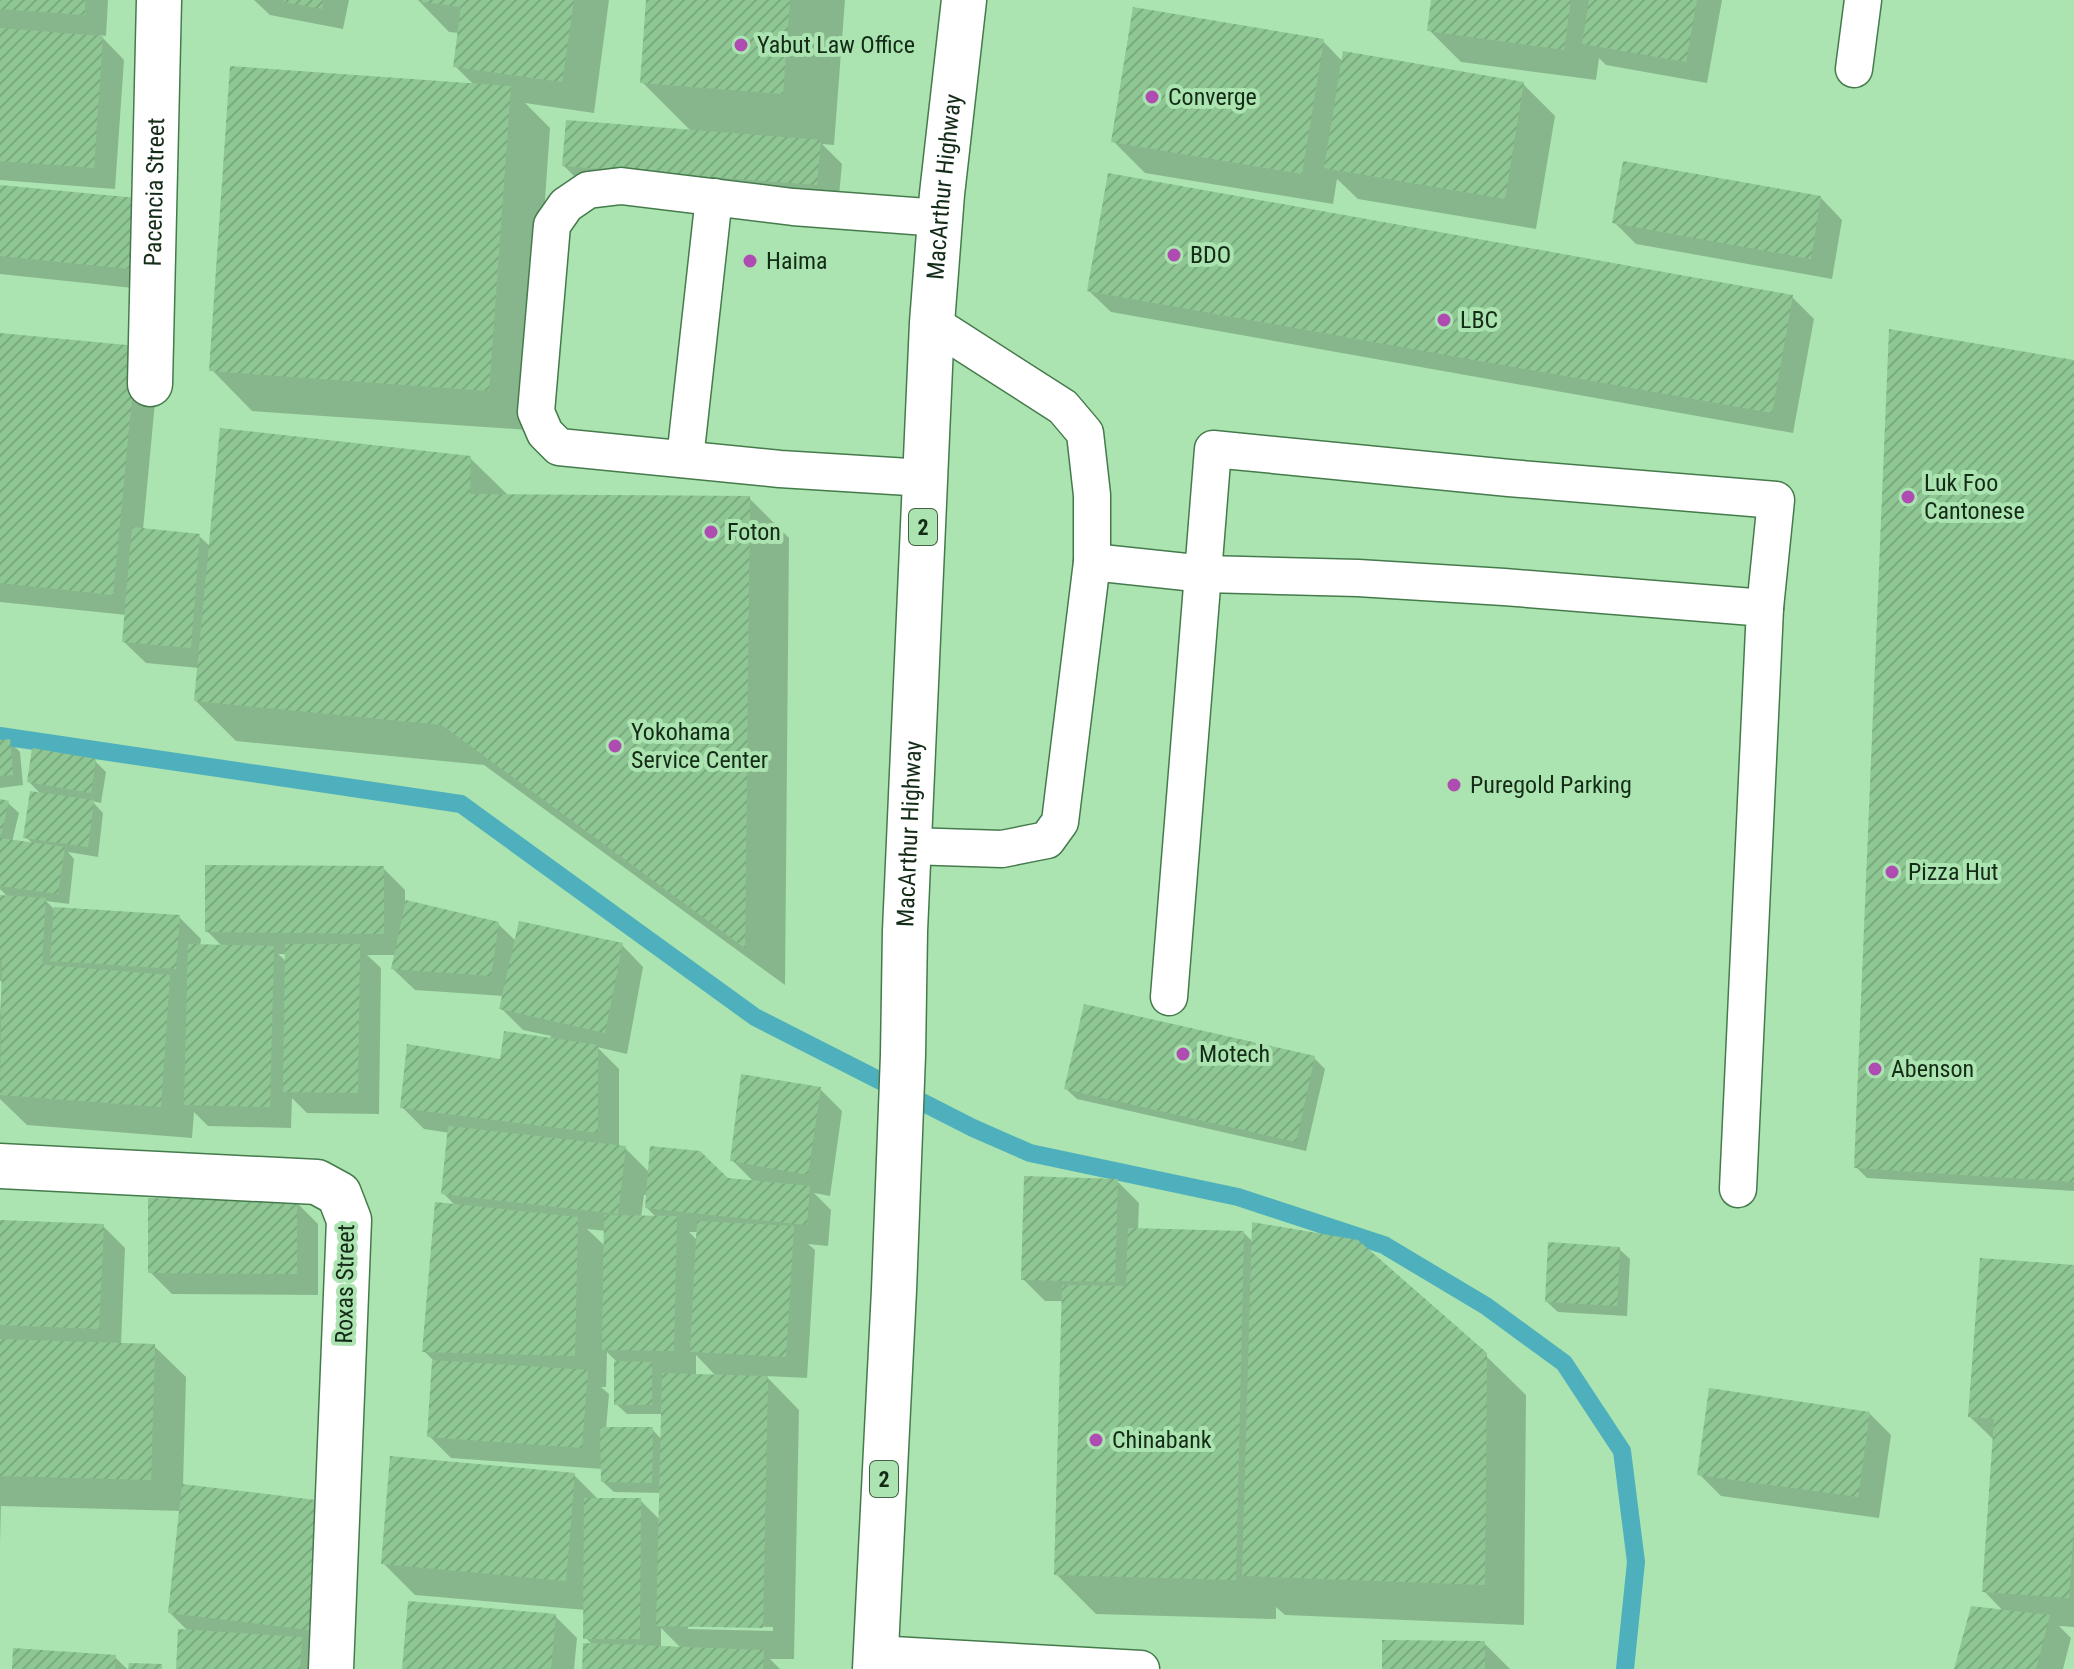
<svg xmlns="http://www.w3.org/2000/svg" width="2074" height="1669" viewBox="0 0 2074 1669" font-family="'Roboto Condensed',sans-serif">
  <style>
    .shadow { fill: #0003; fill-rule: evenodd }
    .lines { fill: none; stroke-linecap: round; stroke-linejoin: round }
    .stream { stroke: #4fb0bd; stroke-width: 18 }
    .building { fill: url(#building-hatch) }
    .service-casing { stroke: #457b4c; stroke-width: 39 }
    .minor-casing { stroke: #457b4c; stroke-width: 47 }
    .trunk-casing { stroke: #457b4c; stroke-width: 47 }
    .service { stroke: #fff; stroke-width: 36 }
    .minor { stroke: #fff; stroke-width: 44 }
    .trunk { stroke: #fff; stroke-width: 44 }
    .poi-dot { fill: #af4cb1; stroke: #abe4b0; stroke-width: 3 }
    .labels { text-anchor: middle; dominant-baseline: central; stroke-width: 8; stroke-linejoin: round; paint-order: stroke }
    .shield { fill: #abe4b0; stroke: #416245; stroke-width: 2 }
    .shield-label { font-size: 22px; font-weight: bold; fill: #142b17 }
    .poi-label { font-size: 24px; fill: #142b17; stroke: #abe4b0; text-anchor: start }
    .street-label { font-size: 24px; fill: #142b17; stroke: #abe4b0 }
  </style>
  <defs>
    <pattern id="building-hatch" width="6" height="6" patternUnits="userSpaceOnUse" patternTransform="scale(2)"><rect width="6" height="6" fill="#8fc794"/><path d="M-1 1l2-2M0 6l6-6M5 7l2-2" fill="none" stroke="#7aab7f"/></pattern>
  </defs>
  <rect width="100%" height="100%" fill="#abe4b0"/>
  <g class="shadow">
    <path d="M0,0H108L106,36L100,35L124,60L115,189L0,180Z"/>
    <path d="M254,0H349L343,29L270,15Z"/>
    <path d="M418,0H609L594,113L525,103L550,128L529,430L252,411L212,370L475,86L455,66L459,33L449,32Z"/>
    <path d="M648,0H845L834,145L822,144L842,164L838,206L586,188L564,166L692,132L642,82Z"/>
    <path d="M1433,0H1722L1707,83L1606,65L1599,58L1596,80L1461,62L1429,30Z"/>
    <path d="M1323,41L1343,62L1523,84L1555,116L1536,229L1358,199L1337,179L1333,204L1145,173L1113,141Z"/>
    <path d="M0,187L136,200L152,290L0,274Z"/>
    <path d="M1821,198L1842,220L1832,279L1636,244L1614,222Z"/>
    <path d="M1089,291L1792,297L1814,319L1793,433L1111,312Z"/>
    <path d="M0,335L158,370L143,530L199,536L211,547L470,458L509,496L749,498L789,538L785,985L484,765L236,741L196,701L199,668L146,663L124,642L127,615L0,602Z"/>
    <path d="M2074,362V1191L1867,1178L1856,1167Z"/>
    <path d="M9,741L20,752L23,785L0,788V742Z"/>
    <path d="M95,761L106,772L101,803L92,801L103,813L98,857L68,852L74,859L69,904L46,901L54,909L179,917L201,939L200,947H223L207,931L383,868L405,890V901L498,924L516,941L622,945L643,967L627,1054L597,1047L619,1069V1147L625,1148L650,1173L754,1182L732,1160L820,1089L842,1111L830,1196L814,1193L831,1210L828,1246L808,1244L815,1250L807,1378L766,1376L799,1410L794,1659H770L780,1669H584L593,1646L586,1638V1610L415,1595L383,1563L574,1475L599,1500H640L661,1521V1493L614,1492L603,1482V1469L451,1458L429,1436L434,1361L424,1351L456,1206L443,1193L450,1133L424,1129L402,1107L550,1040L551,1036L523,1030L501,1008L504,996L415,990L393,969L396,955H367L381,968L379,1114L307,1113L292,1098L291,1128L208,1126L194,1112L192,1138L27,1125L0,1099V1015L2,981H0V897L9,898L0,889V801L8,803L19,813L12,842L33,844L26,837L42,795L29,782ZM278,954H287V962ZM644,1195H648L647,1208L657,1218H641ZM587,1229L606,1231V1247ZM689,1232H698V1241ZM607,1352L616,1361V1404L627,1414H663L662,1440L652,1429H606L609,1394L601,1387H606ZM696,1355L717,1377L696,1376ZM688,1625L773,1627V1631L688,1629ZM661,1628L682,1649L661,1648Z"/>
    <path d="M1314,1058L1325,1069L1306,1151L1077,1099L1066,1089Z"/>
    <path d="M1117,1181L1139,1203L1138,1230L1244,1233L1254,1243L1485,1355L1526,1395L1524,1625L1285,1615L1276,1607V1619L1096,1614L1056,1574L1064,1301H1045L1023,1279Z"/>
    <path d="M296,1202L318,1224V1295L172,1294L150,1272Z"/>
    <path d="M0,1222L103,1226L125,1248L121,1344L154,1346L186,1377L183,1486L323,1502L322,1669H178L189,1632L170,1613L181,1511L1,1506L0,1543Z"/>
    <path d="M1619,1249L1630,1259L1627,1316L1558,1312L1547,1302Z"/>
    <path d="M2074,1267V1627L2059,1626L2071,1638L2063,1669H1956L2004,1612L1984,1591L1994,1440L1970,1417Z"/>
    <path d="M1869,1413L1891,1435L1879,1518L1721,1496L1699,1474Z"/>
    <path d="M555,1616L577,1638L574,1669H404Z"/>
    <path d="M1484,1643L1510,1669H1384Z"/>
    <path d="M115,1657L127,1669H14Z"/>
  </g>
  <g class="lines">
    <path class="stream" d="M0,736L461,804L755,1017L973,1128L1030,1153L1238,1197L1384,1245L1486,1306L1564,1363L1622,1451L1636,1562L1625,1669"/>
  </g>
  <g class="building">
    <path d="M0,0H85V15L0,9Z"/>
    <path d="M284,0H323L322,9L284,2Z"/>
    <path d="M422,0H574L562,82L453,67L461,7L422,2Z"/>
    <path d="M646,0H790L783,94L640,83Z"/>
    <path d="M1431,0H1571L1564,50L1427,31Z"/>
    <path d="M1589,0H1697L1686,62L1582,44Z"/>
    <path d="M1133,7L1324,39L1302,174L1111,142Z"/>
    <path d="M0,28L103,36L94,168L0,161Z"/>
    <path d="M1343,51L1524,82L1505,199L1324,168Z"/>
    <path d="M230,66L511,86L489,391L209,371Z"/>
    <path d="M566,120L821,140L817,185L562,166Z"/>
    <path d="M1623,161L1821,196L1811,259L1612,223Z"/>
    <path d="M1108,173L1793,295L1772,413L1087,291Z"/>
    <path d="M0,185L137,198L130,269L0,256Z"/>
    <path d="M1889,329L2074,360V1182L1854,1168Z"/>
    <path d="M0,333L137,346L113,595L0,583Z"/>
    <path d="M220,428L471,456L470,494L750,496L745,948L442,725L194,701Z"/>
    <path d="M132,527L200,534L191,648L122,642Z"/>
    <path d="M10,739L13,775L0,776V740Z"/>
    <path d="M32,748L96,759L91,793L27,782Z"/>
    <path d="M30,791L94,800L88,847L23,838Z"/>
    <path d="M0,799L9,801L1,835L0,834Z"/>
    <path d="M0,838L65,847L58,894L0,886Z"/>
    <path d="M205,865L384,866V934L205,932Z"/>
    <path d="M0,895L46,898L42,964H32L170,975L161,1107L0,1095L2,961H0Z"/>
    <path d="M406,900L499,922L491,976L391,969Z"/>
    <path d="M54,907L180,915L176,969L50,961Z"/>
    <path d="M519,921L623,943L605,1033L499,1009Z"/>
    <path d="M188,944L274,946L270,1107L184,1105Z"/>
    <path d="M285,944H360L358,1093L283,1092Z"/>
    <path d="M1084,1004L1315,1056L1296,1142L1064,1089Z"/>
    <path d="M504,1031L598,1045V1133L400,1108L407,1044L500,1059Z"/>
    <path d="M741,1074L821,1087L808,1175L730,1161Z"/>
    <path d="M448,1126L626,1146L618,1214L441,1194Z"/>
    <path d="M650,1146L700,1151L728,1178L810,1186L807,1225L645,1208Z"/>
    <path d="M1024,1176L1118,1179L1115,1282L1021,1280Z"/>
    <path d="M148,1198L297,1200V1274L148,1273Z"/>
    <path d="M435,1202L578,1217L575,1356L422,1352Z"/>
    <path d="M604,1215L677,1216L674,1351L602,1350Z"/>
    <path d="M0,1220L104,1224L99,1329L0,1325Z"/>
    <path d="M697,1221L794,1226L786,1357L690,1352Z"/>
    <path d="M1252,1222L1358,1240L1487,1353L1485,1585L1242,1576Z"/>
    <path d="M1128,1228L1244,1231L1236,1580L1054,1575L1062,1285L1126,1286Z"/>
    <path d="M1548,1242L1620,1247L1617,1306L1545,1302Z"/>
    <path d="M1980,1258L2074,1265V1524L2069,1598L1982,1592L1994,1419L1968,1417Z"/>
    <path d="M0,1339L155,1344L151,1480L0,1476Z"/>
    <path d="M432,1360L588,1370L582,1448L427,1437Z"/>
    <path d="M614,1361L652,1362V1405H614Z"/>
    <path d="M662,1373L768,1376L763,1628L656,1626Z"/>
    <path d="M1709,1388L1870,1412L1858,1497L1697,1475Z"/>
    <path d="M600,1427H653L652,1483L601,1482Z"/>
    <path d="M390,1456L575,1473L566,1581L381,1564Z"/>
    <path d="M182,1484L324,1501L310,1630L168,1613Z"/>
    <path d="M584,1498H641L640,1639H583Z"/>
    <path d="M408,1601L556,1614L551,1669H402Z"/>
    <path d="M1971,1606L2050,1615L2036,1669H1954Z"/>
    <path d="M178,1629L302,1637L300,1669H176Z"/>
    <path d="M1382,1640L1485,1641V1669H1382Z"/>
    <path d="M583,1643L764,1650L763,1669H582Z"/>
    <path d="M13,1648L116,1655L115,1669H12Z"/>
    <path d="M129,1663L162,1664V1669H128Z"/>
  </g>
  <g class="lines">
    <g class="service-casing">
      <g id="service">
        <path d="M1854,69L1863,0"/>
        <path d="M685,459L714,197"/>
        <path d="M925,478L780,469L559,447L545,433L536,412L552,225L566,205L588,190L621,186L793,207L940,218"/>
        <path d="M1092,562L1205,574L1358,578L1504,587L1765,608L1738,1189"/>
        <path d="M909,846L1002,849L1047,840L1060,822L1092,562V495L1085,433L1063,407L932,323"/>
        <path d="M1169,997L1213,449L1509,478L1776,500L1765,608"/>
        <path d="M875,1654L1141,1669"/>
      </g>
    </g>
    <g class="minor-casing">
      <g id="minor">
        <path id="s1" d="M150,384L159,0"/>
        <path d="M0,1166L317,1182L339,1194L349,1220L331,1669"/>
      </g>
    </g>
    <g class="trunk-casing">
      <g id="trunk">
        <path id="s2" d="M875,1669L894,1290L903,1055L905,931L932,323L942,194L964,0"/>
      </g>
    </g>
    <use href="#service" class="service"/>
    <use href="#minor" class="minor"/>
    <use href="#trunk" class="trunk"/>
  </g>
  <g class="poi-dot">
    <circle cx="741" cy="45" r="8"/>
    <circle cx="1152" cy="97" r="8"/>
    <circle cx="1174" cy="255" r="8"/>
    <circle cx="750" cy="261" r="8"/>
    <circle cx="1444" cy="320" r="8"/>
    <circle cx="1908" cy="497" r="8"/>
    <circle cx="711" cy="532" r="8"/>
    <circle cx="615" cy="746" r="8"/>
    <circle cx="1454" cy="785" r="8"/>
    <circle cx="1892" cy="872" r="8"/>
    <circle cx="1183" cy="1054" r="8"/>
    <circle cx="1875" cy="1069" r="8"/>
    <circle cx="1096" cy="1440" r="8"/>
  </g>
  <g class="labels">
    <g class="shield">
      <rect x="909" y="509" width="28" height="36" rx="6"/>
      <rect x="870" y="1461" width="28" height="36" rx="6"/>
    </g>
    <g class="shield-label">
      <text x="923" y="527">2</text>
      <text x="884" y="1479">2</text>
    </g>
    <g class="poi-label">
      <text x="757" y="45">Yabut Law Office</text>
      <text x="1168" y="97">Converge</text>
      <text x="1190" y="255">BDO</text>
      <text x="766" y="261">Haima</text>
      <text x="1460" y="320">LBC</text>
      <text x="1924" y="483">Luk Foo<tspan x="1924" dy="28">Cantonese</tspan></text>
      <text x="727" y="532">Foton</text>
      <text x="631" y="732">Yokohama<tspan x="631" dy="28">Service Center</tspan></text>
      <text x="1470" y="785">Puregold Parking</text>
      <text x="1908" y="872">Pizza Hut</text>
      <text x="1199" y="1054">Motech</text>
      <text x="1891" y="1069">Abenson</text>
      <text x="1112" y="1440">Chinabank</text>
    </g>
    <g class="street-label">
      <text stroke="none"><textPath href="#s2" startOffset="1484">MacArthur Highway</textPath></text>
      <text stroke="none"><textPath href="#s1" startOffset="192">Pacencia Street</textPath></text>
      <text stroke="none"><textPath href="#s2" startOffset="836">MacArthur Highway</textPath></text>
      <text transform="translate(345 1284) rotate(-89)">Roxas Street</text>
    </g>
  </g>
</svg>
